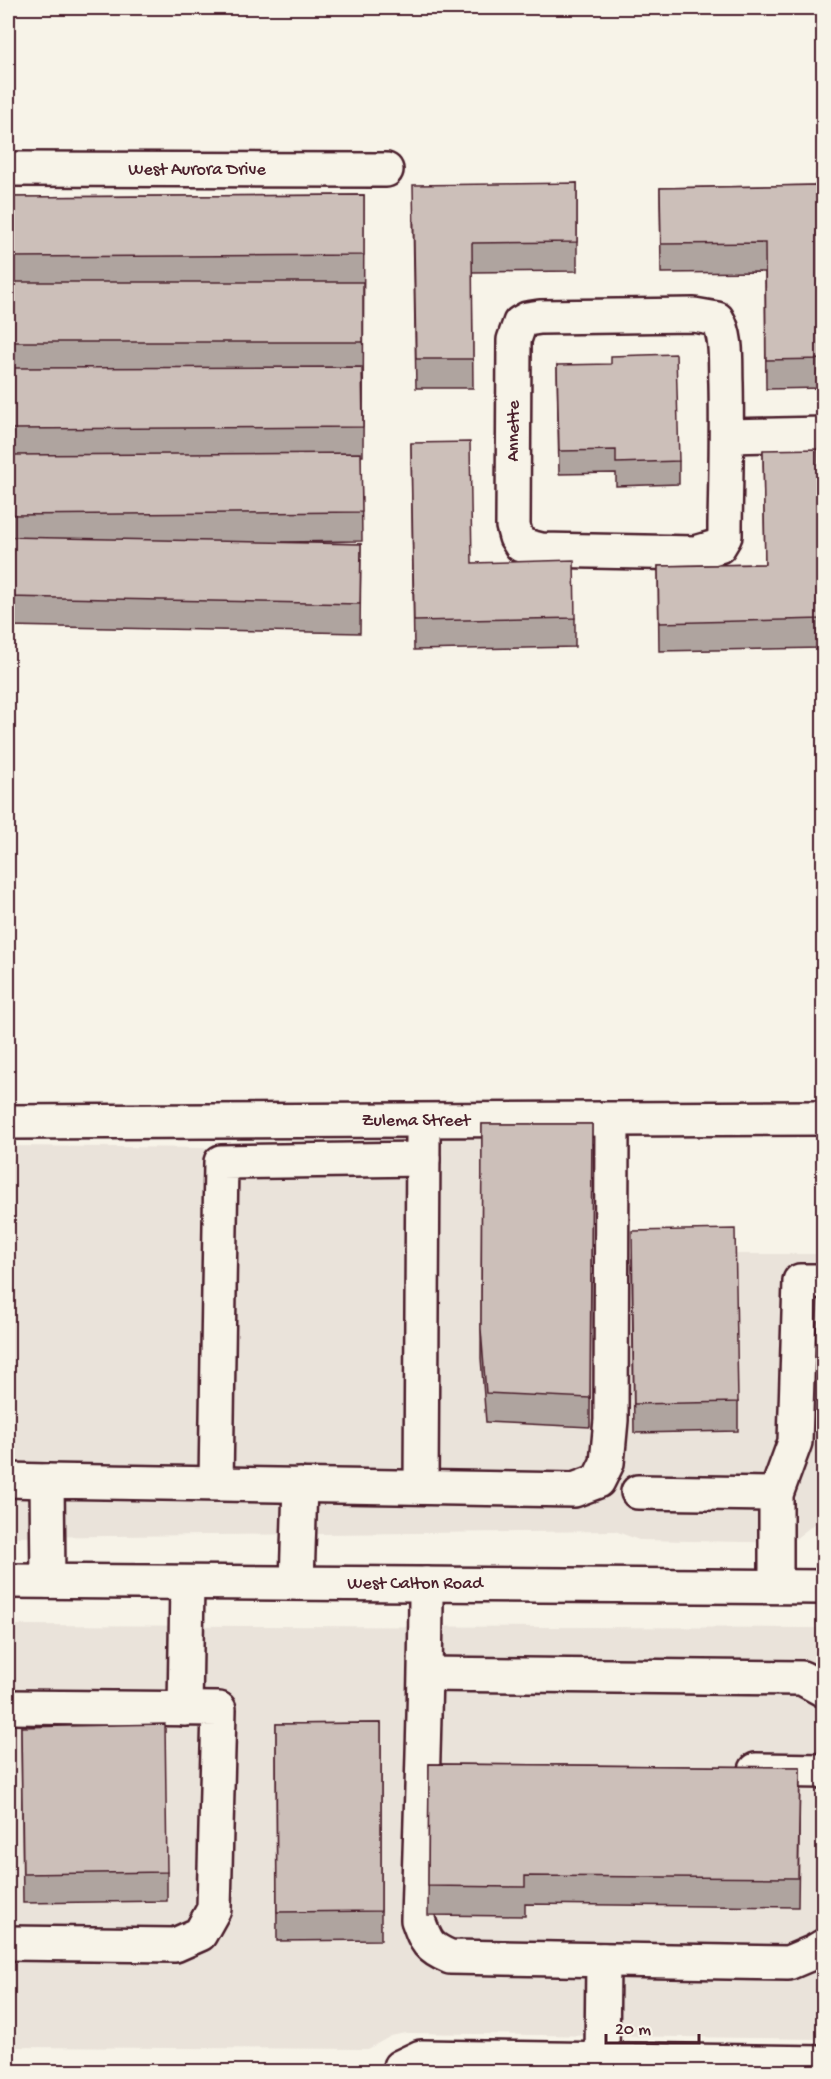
<svg xmlns="http://www.w3.org/2000/svg" width="831" height="2079" viewBox="0 0 831 2079" font-family="'Gochi Hand',sans-serif">
  <style>
    .built { fill: #eae3da }
    .lines { fill: none; stroke-linecap: round; stroke-linejoin: round }
    .minor-casing { stroke: #4a1f2b; stroke-width: 38 }
    .major-casing { stroke: #4a1f2b; stroke-width: 38 }
    .minor { stroke: #f7f3e8; stroke-width: 33 }
    .major { stroke: #f7f3e8; stroke-width: 33 }
    .wall { fill: #afa49f; stroke: #4a1f2b; stroke-width: 1.5 }
    .building { fill: #ccbfb9; stroke: #4a1f2b; stroke-width: 1.5 }
    .labels { text-anchor: middle; dominant-baseline: central; stroke-width: 5; stroke-linejoin: round; paint-order: stroke }
    .street-label { font-size: 18px; fill: #4a1f2b; stroke: #f7f3e8 }
  </style>
  <rect width="100%" height="100%" fill="#f7f3e8"/>
  <filter id="ink" filterUnits="userSpaceOnUse"><feTurbulence type="fractalNoise" baseFrequency=".0167" numOctaves="2"/><feDisplacementMap in="SourceGraphic" scale="12" xChannelSelector="R" yChannelSelector="G"/><feConvolveMatrix kernelMatrix="1 2 1 2 8 2 1 2 1" color-interpolation-filters="sRGB"/></filter>
  <g filter="url(#ink)">
    <g class="built">
      <path d="M400,1110H631V1254H823V1517L790,1543L639,1540L615,1531L8,1537V1146L400,1150Z"/>
      <path d="M8,1625L823,1628V2039L405,2033L391,2036L368,2049L8,2047Z"/>
    </g>
    <g class="lines">
      <g class="minor-casing">
        <g id="minor">
          <path d="M8,169L386,170"/>
          <path d="M694,315L717,319C728,337 725,363 726,383C727,431 726,477 725,524V536L719,546L695,553L541,550L521,545L516,537L513,526L514,340L520,323L527,319L540,317Z"/>
          <path d="M728,436L824,434"/>
          <path d="M8,1122L824,1118"/>
          <path d="M8,1480L47,1481"/>
          <path d="M216,1483L221,1162L423,1159"/>
          <path d="M421,1487L423,1138"/>
          <path d="M638,1492L776,1494"/>
          <path d="M48,1581L47,1481L574,1490L598,1481L607,1463L611,1420L612,1120"/>
          <path d="M297,1583L300,1485"/>
          <path d="M426,1584C426,1696 421,1808 418,1920C426,1942 428,1948 450,1957L788,1963L814,1952L824,1946"/>
          <path d="M776,1586V1494L795,1442L800,1281H824"/>
          <path d="M426,1674L802,1678L824,1690"/>
          <path d="M8,1707L219,1709L214,1909L200,1934L175,1945L8,1943"/>
          <path d="M185,1709L187,1583"/>
          <path d="M756,1770L824,1771"/>
          <path d="M602,2059L603,1960"/>
          <path d="M399,2072L400,2067L421,2057L824,2063"/>
        </g>
      </g>
      <g class="major-casing">
        <path id="major" d="M8,1581L824,1587"/>
      </g>
      <use href="#minor" class="minor"/>
      <use href="#major" class="major"/>
    </g>
    <g class="wall">
      <path d="M577,183V271L472,272L473,388H416L413,214Z"/>
      <path d="M821,185L824,388L766,389L765,272L661,273L660,188Z"/>
      <path d="M364,195L363,456H361L362,541L282,542L361,544L360,633L8,626V197Z"/>
      <path d="M557,365L679,461V484L616,486V473L559,474Z"/>
      <path d="M411,443L472,563L575,618V647L414,650Z"/>
      <path d="M763,450L821,619V648L659,651L658,566L765,564Z"/>
      <path d="M482,1124H592L590,1427L486,1422L481,1358Z"/>
      <path d="M632,1260L738,1402V1431L634,1433Z"/>
      <path d="M381,1723V1940L277,1941L276,1724Z"/>
      <path d="M21,1727L167,1872V1901L23,1903Z"/>
      <path d="M429,1764L800,1767L798,1907L525,1904V1916L428,1915Z"/>
    </g>
    <g class="building">
      <path d="M577,183V242L472,243L473,359H416L413,185Z"/>
      <path d="M821,185L824,359L766,360L765,243L661,244L660,188Z"/>
      <path d="M364,195V255L8,257V197Z"/>
      <rect x="8" y="282" width="355" height="60"/>
      <path d="M676,354L679,461L616,463V450L559,451L557,365L611,364V356Z"/>
      <path d="M362,367L363,427L8,429V368Z"/>
      <path d="M470,442L472,563L574,560L575,618L414,621L411,443Z"/>
      <path d="M818,449L821,619L659,623L658,566L765,564L763,450Z"/>
      <path d="M361,453L362,512L8,515V455Z"/>
      <path d="M8,537L361,544L360,604L8,597Z"/>
      <path d="M482,1124H592L590,1398L486,1393L481,1329Z"/>
      <path d="M735,1229L738,1402L634,1404L632,1231Z"/>
      <path d="M381,1723V1911L277,1912L276,1724Z"/>
      <path d="M165,1724L167,1872L23,1874L21,1727Z"/>
      <path d="M429,1764L800,1767L798,1878L525,1876V1887L428,1886Z"/>
    </g>
  </g>
  <g class="labels">
    <g class="street-label">
      <text x="197" y="170">West Aurora Drive</text>
      <text transform="translate(514 431) rotate(-90)">Annette</text>
      <text x="416" y="1121">Zulema Street</text>
      <text x="415" y="1584">West Calton Road</text>
    </g>
  </g>
  <rect width="831" height="2079" fill="none" stroke="#f7f3e8" stroke-width="30"/>
  <rect x="15" y="15" width="801" height="2049" fill="none" stroke="#4a1f2b" stroke-width="2" filter="url(#ink)"/>
  <path d="M606 2034v9h93v-9" fill="none" stroke="#4a1f2b" stroke-width="3"/>
  <text x="615" y="2034" font-size="18" fill="#4a1f2b" stroke="#f7f3e8" stroke-width="4.5" paint-order="stroke">20 m</text>
</svg>
